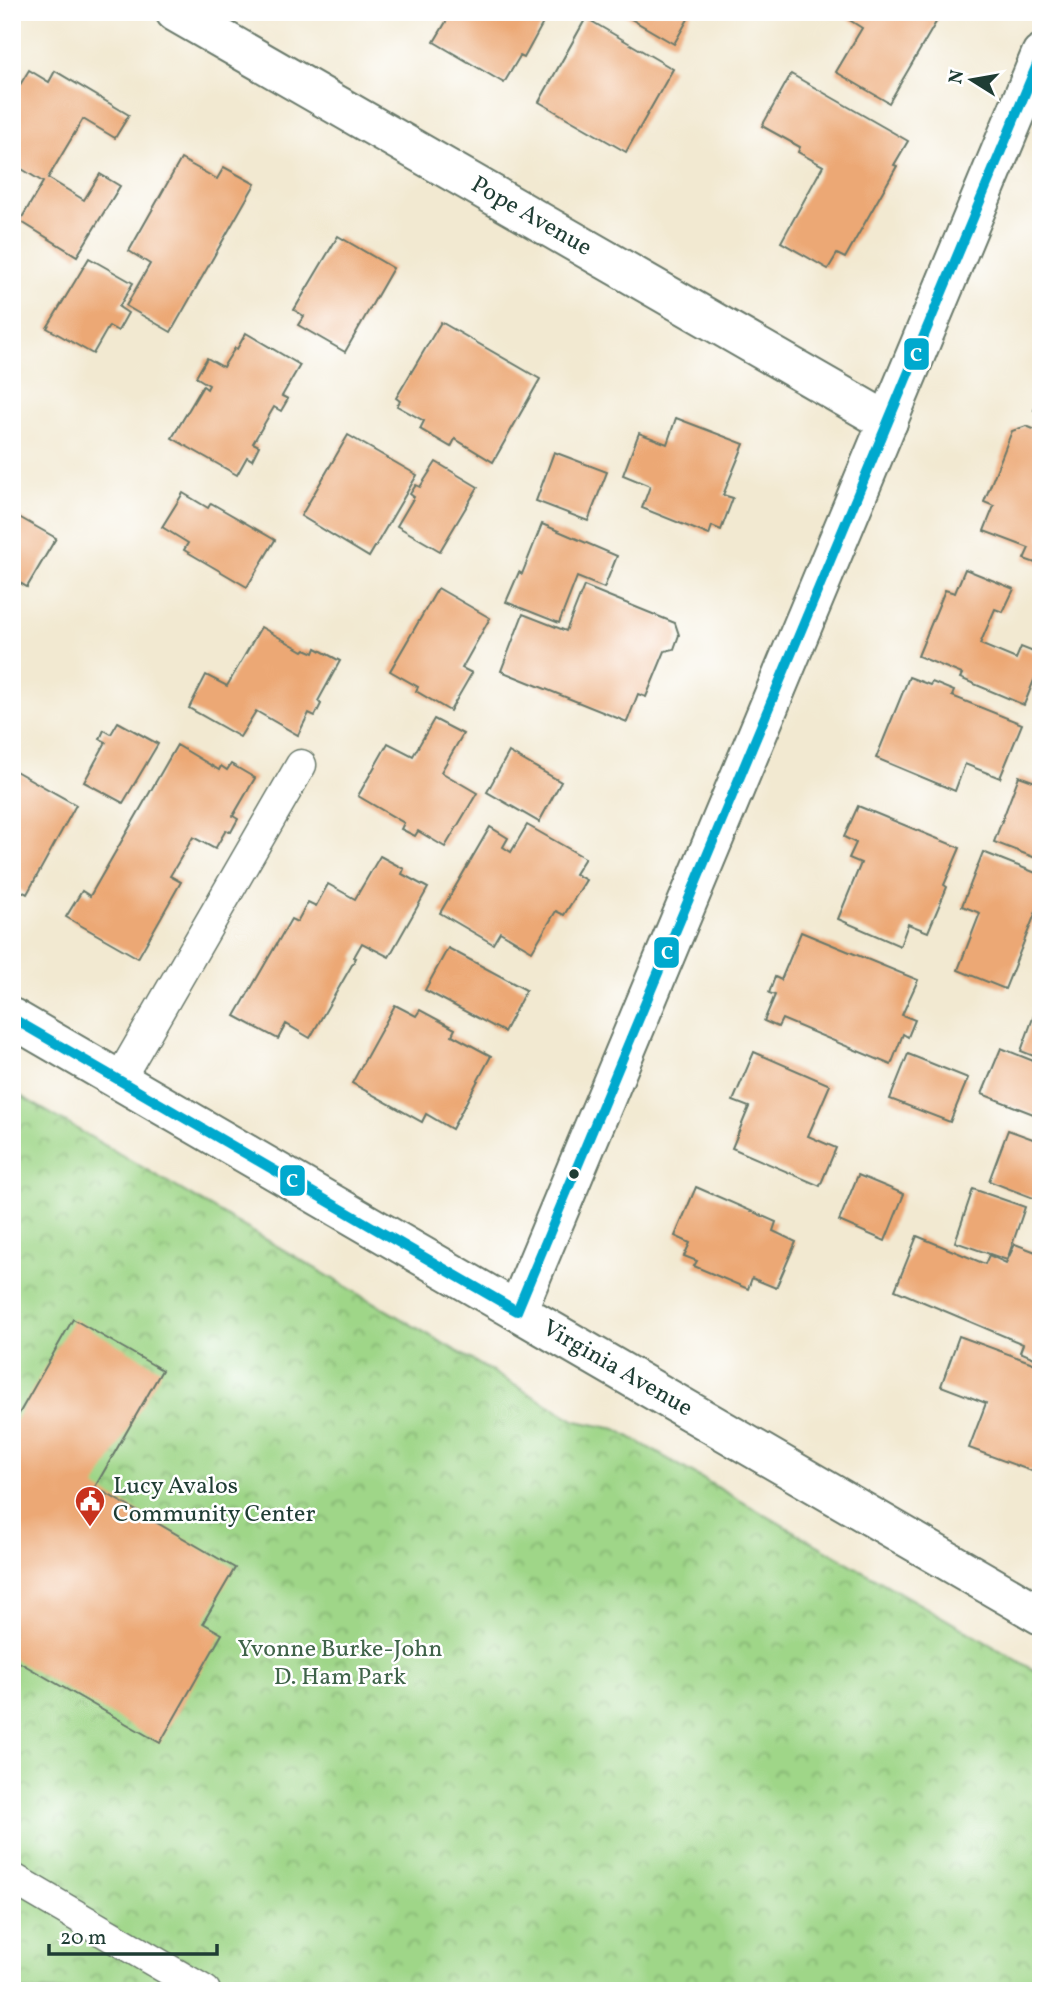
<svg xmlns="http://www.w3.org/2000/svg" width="1053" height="2003" viewBox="0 0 1053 2003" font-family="Vollkorn,serif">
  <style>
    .park { fill: url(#park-crowns); stroke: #5f8a5e; stroke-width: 2 }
    .building { fill: #eca875 }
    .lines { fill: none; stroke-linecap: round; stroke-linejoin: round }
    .service-casing { stroke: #69796b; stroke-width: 33 }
    .minor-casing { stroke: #69796b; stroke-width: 42 }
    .service { stroke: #fff; stroke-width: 30 }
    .minor { stroke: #fff; stroke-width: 38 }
    .bus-1-casing { stroke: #fff; stroke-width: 16 }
    .bus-1 { stroke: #00a9ce; stroke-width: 10 }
    .bus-dot { fill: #1f3d34; stroke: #fff; stroke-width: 2.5 }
    .labels { text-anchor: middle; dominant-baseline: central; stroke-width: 5; stroke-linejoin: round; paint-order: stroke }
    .street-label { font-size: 24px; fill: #1f3d34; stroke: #fff }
    .poi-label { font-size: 24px; fill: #1f3d34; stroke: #fff; text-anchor: start }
    .park-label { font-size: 24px; fill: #3f6349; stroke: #fff }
    .line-badge { stroke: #fff; stroke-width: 2.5 }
    .badge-label { font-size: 19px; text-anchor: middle; font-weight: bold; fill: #fff }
  </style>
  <defs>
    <pattern id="park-crowns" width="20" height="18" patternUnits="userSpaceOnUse" patternTransform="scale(1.75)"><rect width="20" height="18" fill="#9fd688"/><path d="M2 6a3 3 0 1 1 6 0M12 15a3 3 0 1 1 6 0" fill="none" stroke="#81af70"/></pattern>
  </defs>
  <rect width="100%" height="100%" fill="#fff"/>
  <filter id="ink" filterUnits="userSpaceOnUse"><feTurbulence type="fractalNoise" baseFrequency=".0143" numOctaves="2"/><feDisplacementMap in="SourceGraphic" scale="14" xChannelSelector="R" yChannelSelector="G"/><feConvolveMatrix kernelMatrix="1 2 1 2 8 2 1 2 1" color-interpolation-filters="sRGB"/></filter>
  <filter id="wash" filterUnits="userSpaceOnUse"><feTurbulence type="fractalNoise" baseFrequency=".00686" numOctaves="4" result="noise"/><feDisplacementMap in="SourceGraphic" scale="28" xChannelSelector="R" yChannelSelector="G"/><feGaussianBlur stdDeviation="1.57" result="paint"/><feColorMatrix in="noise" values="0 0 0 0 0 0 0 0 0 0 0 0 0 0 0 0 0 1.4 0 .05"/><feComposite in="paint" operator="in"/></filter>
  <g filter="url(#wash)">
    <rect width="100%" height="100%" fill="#f2e9d1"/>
    <path class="park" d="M12,1091L576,1421L616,1429L1041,1674V1991H12Z"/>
    <g id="blocks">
      <g class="building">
        <path d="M445,12H549L524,58L520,56L504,83L434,42L450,15Z"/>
        <path d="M619,12H692L674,44Z"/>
        <path d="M841,12H942L889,103L836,72L862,28L840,14Z"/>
        <path d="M586,18L673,69L626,152L539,102Z"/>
        <path d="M29,70L49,82L55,71L129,115L115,138L83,119L48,178L84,200L100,174L120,186L77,256L20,221L43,182L12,163V98Z"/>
        <path d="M791,74L908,141L894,165L897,166L845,258L837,254L828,269L781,242L823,166L798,152L800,147L762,126Z"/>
        <path d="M181,159L217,179L224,167L255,184L171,332L126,306L150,264L129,251Z"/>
        <path d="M338,236L393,268L345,352L298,325L304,316L294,310Z"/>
        <path d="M89,258L133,283L119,307L128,313L118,331L109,326L93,354L47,328Z"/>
        <path d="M441,322L540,379L493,462L455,439L451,447L420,429L424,421L397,406L400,401L396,398Z"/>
        <path d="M246,333L300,365L282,396L288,399L281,411L274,407L253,443L259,446L252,460L247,457L237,475L172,438L203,386L207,389L209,385L196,377L207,358L223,367L235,348L237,349Z"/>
        <path d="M1041,394V413L1034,410Z"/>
        <path d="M676,418L744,444L723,495L733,498L721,530L712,526L709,535L642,508L650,486L623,475L639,433L667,444Z"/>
        <path d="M1026,426L1041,432V565L1024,559L1029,548L984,531L994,506L984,502L1012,431Z"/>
        <path d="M348,435L417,475L369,557L301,516Z"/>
        <path d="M554,452L607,472L588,521L536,501Z"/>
        <path d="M436,462L478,487L440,551L397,526L414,497L410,494L416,485L420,487Z"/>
        <path d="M183,493L208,508L211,503L275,540L247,587L184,550L188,543L162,527Z"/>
        <path d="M12,513L56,538L27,587L12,578Z"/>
        <path d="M542,524L617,556L604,588L577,577L559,623L506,602L519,572L522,574Z"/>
        <path d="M965,569L1014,589L1003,612L995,609L980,644L1016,659L1021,647L1041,655V663L1024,705L960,678L962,674L918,656L945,590L955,593Z"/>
        <path d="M584,586L675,623L679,635L674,649L665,651L646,697L638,694L627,722L501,671L523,614L566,631Z"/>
        <path d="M438,588L490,618L462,668L472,673L450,711L416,691L418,687L390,671Z"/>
        <path d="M261,627L303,651L305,649L314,653L316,648L340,661L318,701L321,704L315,716L309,713L298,735L256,711L240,737L189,708L206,675L227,686Z"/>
        <path d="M909,677L930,685L932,682L954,691L952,696L1022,724L1000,778L965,764L955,791L876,758Z"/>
        <path d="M434,719L463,734L441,772L477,793L445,847L418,831L415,836L401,829L404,823L358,796L388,743L413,756Z"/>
        <path d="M118,722L158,744L123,803L84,782L106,742L100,739L104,730L111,734Z"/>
        <path d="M177,745L219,770L221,766L227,770L231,764L255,778L233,816L238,819L231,832L226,830L215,849L193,837L170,876L181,882L138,958L66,917L82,891L90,896Z"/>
        <path d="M509,752L561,782L539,822L487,792Z"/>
        <path d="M12,769L76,805L27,894L12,886Z"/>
        <path d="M1019,776L1041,784V860L994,842Z"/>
        <path d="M858,806L960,848L944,885L947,887L928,932L908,924L900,946L838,919L861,863L849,858L856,843L844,837Z"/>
        <path d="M527,825L585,858L575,874L586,880L564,915L556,911L532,951L500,932L493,944L440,913L490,827L508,838L503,847L511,852Z"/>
        <path d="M983,852L1041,875V899L1005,989L958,970L980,913L962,906Z"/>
        <path d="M380,856L404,869L402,874L428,888L389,957L362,943L354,957L356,958L310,1038L286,1024L278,1039L235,1016L291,919L297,922L308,902L316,906L328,884L355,899Z"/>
        <path d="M801,932L918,980L902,1015L915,1020L908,1037L903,1034L891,1065L782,1019L778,1027L764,1021L775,995L769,993L775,977L781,980Z"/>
        <path d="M448,948L526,990L504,1032L425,990Z"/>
        <path d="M395,1005L416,1016L420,1010L455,1029L452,1035L491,1056L452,1129L426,1114L422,1122L352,1083Z"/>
        <path d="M1037,1007L1041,1009V1059L1021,1051Z"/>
        <path d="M1001,1048L1041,1064V1117L982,1094Z"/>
        <path d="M754,1052L830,1085L808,1136L836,1148L820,1186L732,1148L749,1107L733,1101Z"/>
        <path d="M908,1054L968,1078L950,1122L890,1099Z"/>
        <path d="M1008,1130L1041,1142V1201L989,1181Z"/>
        <path d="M858,1175L904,1194L885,1241L839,1221Z"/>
        <path d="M696,1187L776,1222L773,1231L796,1242L776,1288L752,1278L748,1289L694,1266L697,1261L684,1256L690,1243L675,1236Z"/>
        <path d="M973,1189L1025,1207L1007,1260L955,1242Z"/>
        <path d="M917,1236L985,1264L989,1255L1006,1263L1015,1244L1041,1254V1361L1020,1352L1023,1344L895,1290Z"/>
        <path d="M73,1319L162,1370L95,1487L235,1568L203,1623L222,1634L160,1743L12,1658V1489L16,1483L12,1481V1426Z"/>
        <path d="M959,1336L1041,1366V1463L1037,1473L969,1448L986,1403L941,1386Z"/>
      </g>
    </g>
  </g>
  <g filter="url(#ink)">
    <use href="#blocks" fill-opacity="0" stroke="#69796b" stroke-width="2"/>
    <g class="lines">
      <g class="service-casing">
        <g id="service">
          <path d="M119,1080L301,765"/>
          <path d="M12,1878L205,1991"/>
        </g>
      </g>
      <g class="minor-casing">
        <g id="minor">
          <path d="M175,12L888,422"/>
          <path d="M12,1018L1041,1615"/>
          <path d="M517,1311L1041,54"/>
        </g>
      </g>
      <use href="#service" class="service"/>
      <use href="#minor" class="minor"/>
      <g class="bus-1-casing">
        <path id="bus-1" d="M12,1018L517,1311L1041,55"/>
      </g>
      <use href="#bus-1" class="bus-1"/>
    </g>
  </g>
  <defs>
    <g id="civic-pin" transform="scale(1.575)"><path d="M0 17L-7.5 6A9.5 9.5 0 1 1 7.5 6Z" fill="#c8321e" stroke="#fff"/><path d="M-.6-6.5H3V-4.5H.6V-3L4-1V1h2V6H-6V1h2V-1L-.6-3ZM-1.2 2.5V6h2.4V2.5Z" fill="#fff"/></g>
  </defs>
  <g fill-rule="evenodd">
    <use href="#civic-pin" x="90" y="1501"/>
  </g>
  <circle class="bus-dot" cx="574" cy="1174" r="6"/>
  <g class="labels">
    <g class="street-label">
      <text transform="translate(531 217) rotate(30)">Pope Avenue</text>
      <text transform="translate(617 1369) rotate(30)">Virginia Avenue</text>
    </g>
    <g class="poi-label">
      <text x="113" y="1487">Lucy Avalos<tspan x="113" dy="28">Community Center</tspan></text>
    </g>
    <g class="park-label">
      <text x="340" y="1650">Yvonne Burke-John<tspan x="340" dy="28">D. Ham Park</tspan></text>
    </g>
  </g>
  <g class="line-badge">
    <rect x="903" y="337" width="27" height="34" rx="7" fill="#00a9ce"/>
    <rect x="653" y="936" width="27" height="33" rx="7" fill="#00a9ce"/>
    <rect x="279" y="1164" width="27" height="33" rx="7" fill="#00a9ce"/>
  </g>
  <g class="badge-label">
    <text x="916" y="361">C</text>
    <text x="667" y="959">C</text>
    <text x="292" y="1187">C</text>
  </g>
  <rect width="1053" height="2003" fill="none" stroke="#fff" stroke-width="42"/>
  <g transform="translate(972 80) rotate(281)" stroke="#ffffff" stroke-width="5" paint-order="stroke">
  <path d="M0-5L12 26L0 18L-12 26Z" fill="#1f3d34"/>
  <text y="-10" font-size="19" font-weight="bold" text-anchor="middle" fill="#1f3d34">N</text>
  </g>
  <path d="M49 1944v10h168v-10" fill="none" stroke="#1f3d34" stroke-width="3.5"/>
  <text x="60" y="1944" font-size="21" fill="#1f3d34" stroke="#ffffff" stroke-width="5" paint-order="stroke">20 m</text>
</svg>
